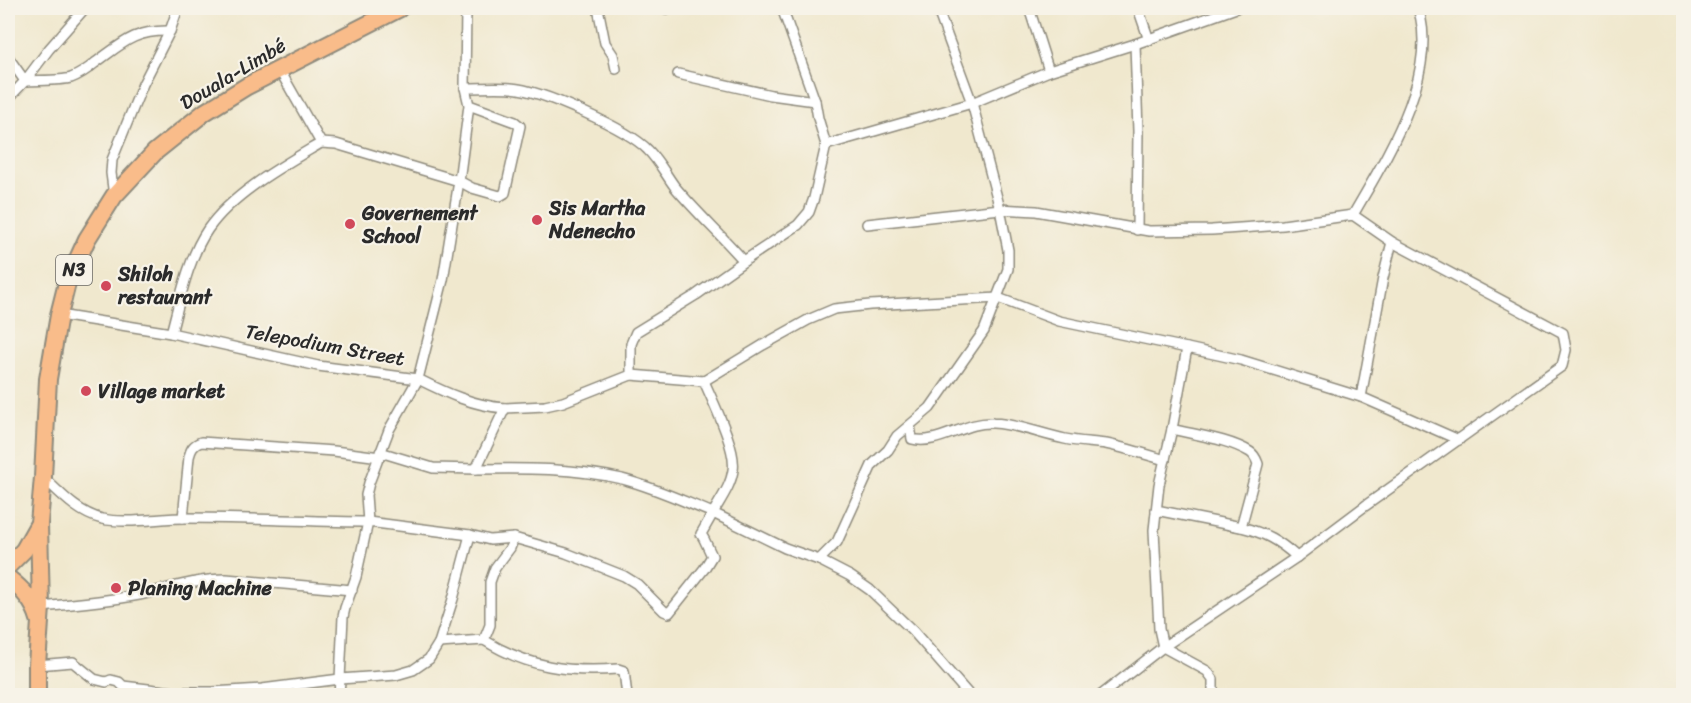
<svg xmlns="http://www.w3.org/2000/svg" width="1691" height="703" viewBox="0 0 1691 703" font-family="Sriracha,sans-serif">
  <style>
    .lines { fill: none; stroke-linecap: round; stroke-linejoin: round }
    .street-casing { stroke: #8e8a7c; stroke-width: 12 }
    .highway-casing { stroke: #8e8a7c; stroke-width: 20 }
    .street { stroke: #fff; stroke-width: 9 }
    .highway { stroke: #f9bc8a; stroke-width: 16 }
    .poi-dot { fill: #d1495b; stroke: #f7f3e8; stroke-width: 2 }
    .labels { text-anchor: middle; dominant-baseline: central; stroke-width: 4.5; stroke-linejoin: round; paint-order: stroke }
    .shield { fill: #f7f3e8; stroke: #686764; stroke-width: 1.5 }
    .shield-label { font-size: 18px; font-weight: bold; fill: #2b2b2b }
    .street-label { font-size: 20px; fill: #2b2b2b; stroke: #f7f3e8 }
    .poi-label { font-size: 20px; font-weight: bold; fill: #2b2b2b; stroke: #f7f3e8; text-anchor: start }
  </style>
  <rect width="100%" height="100%" fill="#f7f3e8"/>
  <filter id="ink" filterUnits="userSpaceOnUse"><feTurbulence type="fractalNoise" baseFrequency=".0167" numOctaves="2"/><feDisplacementMap in="SourceGraphic" scale="12" xChannelSelector="R" yChannelSelector="G"/><feConvolveMatrix kernelMatrix="1 2 1 2 8 2 1 2 1" color-interpolation-filters="sRGB"/></filter>
  <filter id="wash" filterUnits="userSpaceOnUse"><feTurbulence type="fractalNoise" baseFrequency=".008" numOctaves="4" result="noise"/><feDisplacementMap in="SourceGraphic" scale="24" xChannelSelector="R" yChannelSelector="G"/><feGaussianBlur stdDeviation="1.35" result="paint"/><feColorMatrix in="noise" values="0 0 0 0 0 0 0 0 0 0 0 0 0 0 0 0 0 1.4 0 .05"/><feComposite in="paint" operator="in"/></filter>
  <g filter="url(#wash)">
    <rect width="100%" height="100%" fill="#f0e8ce"/>
  </g>
  <g filter="url(#ink)">
    <g class="lines">
      <g class="street-casing">
        <g id="street">
          <path d="M466,8L465,88L469,105L459,181L472,188L500,196L505,193L520,126L515,122L469,105"/>
          <path d="M598,8L605,43L613,55L616,69"/>
          <path d="M664,8L667,9"/>
          <path d="M782,8L815,101"/>
          <path d="M1029,8L1049,71"/>
          <path d="M1138,8L1149,40"/>
          <path d="M1135,44L1138,131L1137,230"/>
          <path d="M8,57L25,81L49,49L85,8"/>
          <path d="M678,74L771,95L815,101L818,118L826,145L814,198L809,212L798,225L744,261"/>
          <path d="M465,88C481,88 496,87 511,88C541,90 628,129 648,150C659,161 666,175 675,187C697,213 722,236 744,261L696,295L636,332L631,344V375L563,402L545,406L505,408"/>
          <path d="M8,99L25,81C37,80 60,81 71,78C79,75 89,68 95,63C123,43 134,30 170,31"/>
          <path d="M826,145L972,103L937,8"/>
          <path d="M114,196L111,173L112,160L143,84L170,31L178,8"/>
          <path d="M1353,215C1385,159 1440,74 1418,8"/>
          <path d="M867,224L1000,209L972,103L1049,71L1135,44L1236,8"/>
          <path d="M171,333C180,300 188,258 208,229C233,193 284,165 321,143"/>
          <path d="M631,375L704,381C713,402 737,450 733,470C731,486 720,500 713,513L785,548L819,560L837,542L872,465L888,450L897,436L930,408L984,331L1008,269V250L1000,209L1036,211L1149,231L1212,230L1283,225L1353,215L1392,242L1563,333L1566,350L1562,366L1365,506L1297,557L1163,647L1100,696"/>
          <path d="M704,381L763,345L808,320L834,309L870,305L998,298L1059,321L1187,348"/>
          <path d="M1361,397L1459,440"/>
          <path d="M910,426L912,439C937,446 966,421 993,423C1017,424 1041,434 1065,439C1079,442 1093,442 1106,444C1126,448 1145,454 1165,460"/>
          <path d="M1172,429L1159,485L1154,530L1159,629L1163,647L1207,671L1213,679V696"/>
          <path d="M380,452L433,468L476,469"/>
          <path d="M43,477C61,494 78,513 102,519C125,524 160,518 185,518C246,518 307,521 368,522L366,495L369,483L389,430L418,379L318,366L171,333L59,315"/>
          <path d="M1156,510L1241,527"/>
          <path d="M183,518L189,457C191,449 193,445 201,442L334,451L380,457"/>
          <path d="M514,538L510,548L495,568L490,582V625L484,640C527,667 569,673 618,669L624,671L627,696"/>
          <path d="M1297,557C1278,540 1265,533 1241,527L1258,464C1256,459 1255,455 1250,452C1229,439 1195,435 1172,429L1187,348L1241,360L1361,397L1383,278L1392,242"/>
          <path d="M819,560L850,576L870,590L913,631L970,696"/>
          <path d="M41,607C74,604 107,601 139,595C168,589 196,579 226,579L352,590"/>
          <path d="M439,643L484,640"/>
          <path d="M37,665L73,662L94,679L106,682L111,680L119,682L123,686L173,692H213L262,689L340,679L343,617L345,608L356,577L368,522L470,535L490,540L514,538L566,553L624,576L637,584L664,611L669,613L704,569L712,556L704,539L701,534L713,513C683,501 653,487 622,479C575,468 524,468 476,469L505,408C474,406 446,393 418,379L443,280L459,181L336,144L321,143L279,69"/>
          <path d="M339,696L340,679L396,675L413,670L429,659L439,643L453,599L470,535"/>
        </g>
      </g>
      <g class="highway-casing">
        <g id="highway">
          <path d="M8,566L24,550L38,525"/>
          <path d="M8,578C22,589 34,601 39,619"/>
          <path d="M37,696V665L41,607L39,524L43,477L48,379L59,315L67,283L87,239L114,196L155,152L205,112L247,86L400,8"/>
        </g>
      </g>
      <use href="#street" class="street"/>
      <use href="#highway" class="highway"/>
    </g>
  </g>
  <g class="poi-dot">
    <circle cx="537" cy="220" r="6"/>
    <circle cx="350" cy="224" r="6"/>
    <circle cx="106" cy="286" r="6"/>
    <circle cx="86" cy="391" r="6"/>
    <circle cx="116" cy="588" r="6"/>
  </g>
  <g class="labels">
    <rect class="shield" x="56" y="255" width="36" height="30" rx="4.5"/>
    <g class="shield-label">
      <text x="74" y="270">N3</text>
    </g>
    <g class="street-label">
      <text transform="translate(233 74) rotate(-31)">Douala-Limbé</text>
      <text transform="translate(325 345) rotate(10)">Telepodium Street</text>
    </g>
    <g class="poi-label">
      <text x="549" y="208">Sis Martha<tspan x="549" dy="23">Ndenecho</tspan></text>
      <text x="362" y="213">Governement<tspan x="362" dy="23">School</tspan></text>
      <text x="118" y="274">Shiloh<tspan x="118" dy="23">restaurant</tspan></text>
      <text x="98" y="391">Village market</text>
      <text x="128" y="588">Planing Machine</text>
    </g>
  </g>
  <rect width="1691" height="703" fill="none" stroke="#f7f3e8" stroke-width="30"/>
</svg>
